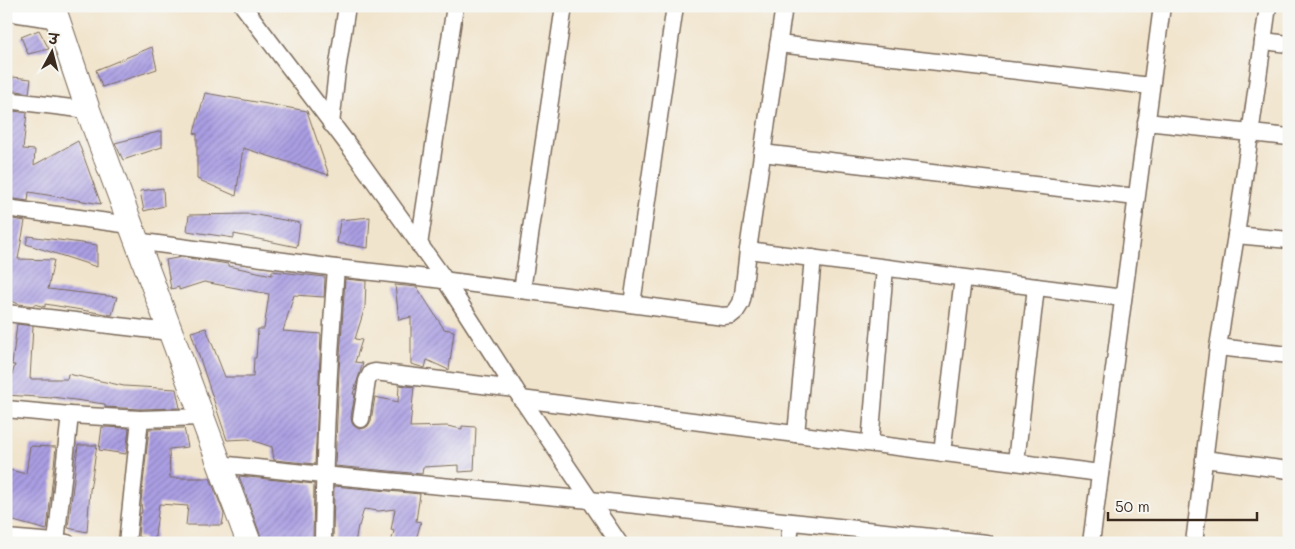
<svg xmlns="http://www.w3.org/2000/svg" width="1295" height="549" viewBox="0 0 1295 549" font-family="Mali,'Playpen Sans Deva',sans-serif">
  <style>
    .building { fill: url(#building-hatch) }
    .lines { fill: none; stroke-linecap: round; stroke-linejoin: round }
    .street-casing { stroke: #7b6b5b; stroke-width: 19 }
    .secondary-casing { stroke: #7b6b5b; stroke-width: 26 }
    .street { stroke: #fff; stroke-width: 16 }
    .secondary { stroke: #fff; stroke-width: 24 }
  </style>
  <defs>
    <pattern id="building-hatch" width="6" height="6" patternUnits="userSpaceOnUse" patternTransform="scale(1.25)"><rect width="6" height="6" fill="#ab9fe4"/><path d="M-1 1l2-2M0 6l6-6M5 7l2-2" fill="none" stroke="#8c82b8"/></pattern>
  </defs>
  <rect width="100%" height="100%" fill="#f6f6f2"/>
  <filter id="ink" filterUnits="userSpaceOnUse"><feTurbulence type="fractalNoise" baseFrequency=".02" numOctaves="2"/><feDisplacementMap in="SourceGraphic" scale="10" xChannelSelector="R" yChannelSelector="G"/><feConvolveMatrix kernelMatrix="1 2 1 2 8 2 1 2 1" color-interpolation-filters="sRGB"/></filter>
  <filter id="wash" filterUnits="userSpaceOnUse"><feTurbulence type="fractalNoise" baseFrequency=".0096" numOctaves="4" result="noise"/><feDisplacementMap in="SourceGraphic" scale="20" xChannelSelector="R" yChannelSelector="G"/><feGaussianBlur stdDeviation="1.12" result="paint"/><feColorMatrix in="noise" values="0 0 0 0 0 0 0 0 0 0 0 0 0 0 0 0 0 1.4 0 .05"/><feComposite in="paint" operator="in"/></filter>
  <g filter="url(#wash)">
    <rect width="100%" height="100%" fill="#f1e4cc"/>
    <g id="blocks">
      <g class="building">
        <path d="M39,30L49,49L28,54L21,37Z"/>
        <path d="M152,47L157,69L102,87L96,70Z"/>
        <path d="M13,77L31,79L29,93L11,90Z"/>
        <path d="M205,93L307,111L329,175L243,148L236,196L197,179V134L194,133Z"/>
        <path d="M7,110L27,113L23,149L35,150L34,165L78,141L101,204L29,192L28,201L7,198Z"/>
        <path d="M162,131V147L123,160L115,143Z"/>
        <path d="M163,188L164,206L144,211L140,191Z"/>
        <path d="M251,214L300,223L297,247L234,234V238L187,231L189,215Z"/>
        <path d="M370,217L368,248L337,243L340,220Z"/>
        <path d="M7,218L25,221L18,259L54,260L48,289L117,297L112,315L45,304V307L34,304V306L19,304L6,299V219Z"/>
        <path d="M28,236L97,245V267L26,244Z"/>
        <path d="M182,257L228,264V266L272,275V271L325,277L324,297L294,295L283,331L321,334L315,464L274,460L272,447L248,439L227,440L191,332L206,328L225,377H253L254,358H256L258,329H264L269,294L204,282L179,290V287L171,289L166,260Z"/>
        <path d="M345,279L366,281L365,307L355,339L362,340L355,362L363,363L353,394H355L351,417L352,423L354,426L359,429L365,428L368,426L371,421L375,397L398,402L399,385L414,387L410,427L447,426L462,429V426L476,427L474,471L459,472V465L423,467L422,474L335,466L339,371Z"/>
        <path d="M395,285L417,287L444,329L454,331L449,370L427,360L425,368L411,364V317L399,320Z"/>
        <path d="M17,324L33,326L30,379H67L68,374L124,386L176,389L180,408L140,409L105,407V404L52,397V398L6,395L15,365H12Z"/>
        <path d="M102,427L129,428L126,454L99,450Z"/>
        <path d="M184,428L188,447L169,449L170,478H210L224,514L222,525H186L188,506L159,504L154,543H144V538L138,537L140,513H142L141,502L149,429Z"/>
        <path d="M78,445H97L90,490L87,532L68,528Z"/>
        <path d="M30,446L56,447L47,530L6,519V469L26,474Z"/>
        <path d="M239,476L314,484L313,540H262Z"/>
        <path d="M334,486L420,494L416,521L421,522L415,543H391L394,531L391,530L395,509L379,511L364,509L359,526H358L355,543H333Z"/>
      </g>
    </g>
  </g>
  <g filter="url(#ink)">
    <use href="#blocks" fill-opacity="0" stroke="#7b6b5b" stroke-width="1"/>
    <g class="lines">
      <g class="street-casing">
        <g id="street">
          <path d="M243,6L352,150L445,280L515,389L619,543"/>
          <path d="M6,12L58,20"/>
          <path d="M1263,41L1289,44"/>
          <path d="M778,44L1151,86"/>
          <path d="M6,100L88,110"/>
          <path d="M1146,122L1289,137"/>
          <path d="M331,124L337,71L347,6"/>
          <path d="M762,153L1136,197"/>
          <path d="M6,208L130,225"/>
          <path d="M1236,235L1289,240"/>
          <path d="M136,241L336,268L419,277L723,316L731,315L736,311L741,303L743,295L748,250L784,6"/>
          <path d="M419,245L455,6"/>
          <path d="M748,250L1123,298"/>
          <path d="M522,290L564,6"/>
          <path d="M632,304L675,6"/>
          <path d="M6,313L170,332"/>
          <path d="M1218,347L1289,355"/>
          <path d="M521,399L1100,473"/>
          <path d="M6,409L70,415L140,419L202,417"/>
          <path d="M361,419L367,381L371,373L375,372L515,389"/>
          <path d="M796,434L813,258"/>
          <path d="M870,443L885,268"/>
          <path d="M942,453L963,278"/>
          <path d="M1204,459L1289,470"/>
          <path d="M1016,462L1036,287"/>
          <path d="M219,464L323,475L590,500L986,543"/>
          <path d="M6,538L67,543"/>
          <path d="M56,542L70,415"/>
          <path d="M127,543L140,419"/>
          <path d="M323,543C324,451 329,359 336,268"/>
          <path d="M789,543L791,522"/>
          <path d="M1091,543L1162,6"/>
          <path d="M1194,543L1218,347L1236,235L1268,6"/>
        </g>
      </g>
      <g class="secondary-casing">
        <path id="secondary" d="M53,6L88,110L249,543"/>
      </g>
      <use href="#street" class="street"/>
      <use href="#secondary" class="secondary"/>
    </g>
  </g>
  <rect width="1295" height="549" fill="none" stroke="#f6f6f2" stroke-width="25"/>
  <g transform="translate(52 52) rotate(7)" stroke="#f6f6f2" stroke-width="4" paint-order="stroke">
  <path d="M0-4L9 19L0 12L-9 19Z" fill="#3b2a1e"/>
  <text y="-8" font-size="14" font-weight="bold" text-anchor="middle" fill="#3b2a1e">उ</text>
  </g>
  <path d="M1108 512v8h149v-8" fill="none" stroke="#3b2a1e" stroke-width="2.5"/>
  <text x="1115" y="512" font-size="15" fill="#3b2a1e" stroke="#f6f6f2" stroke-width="4" paint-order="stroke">50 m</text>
</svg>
